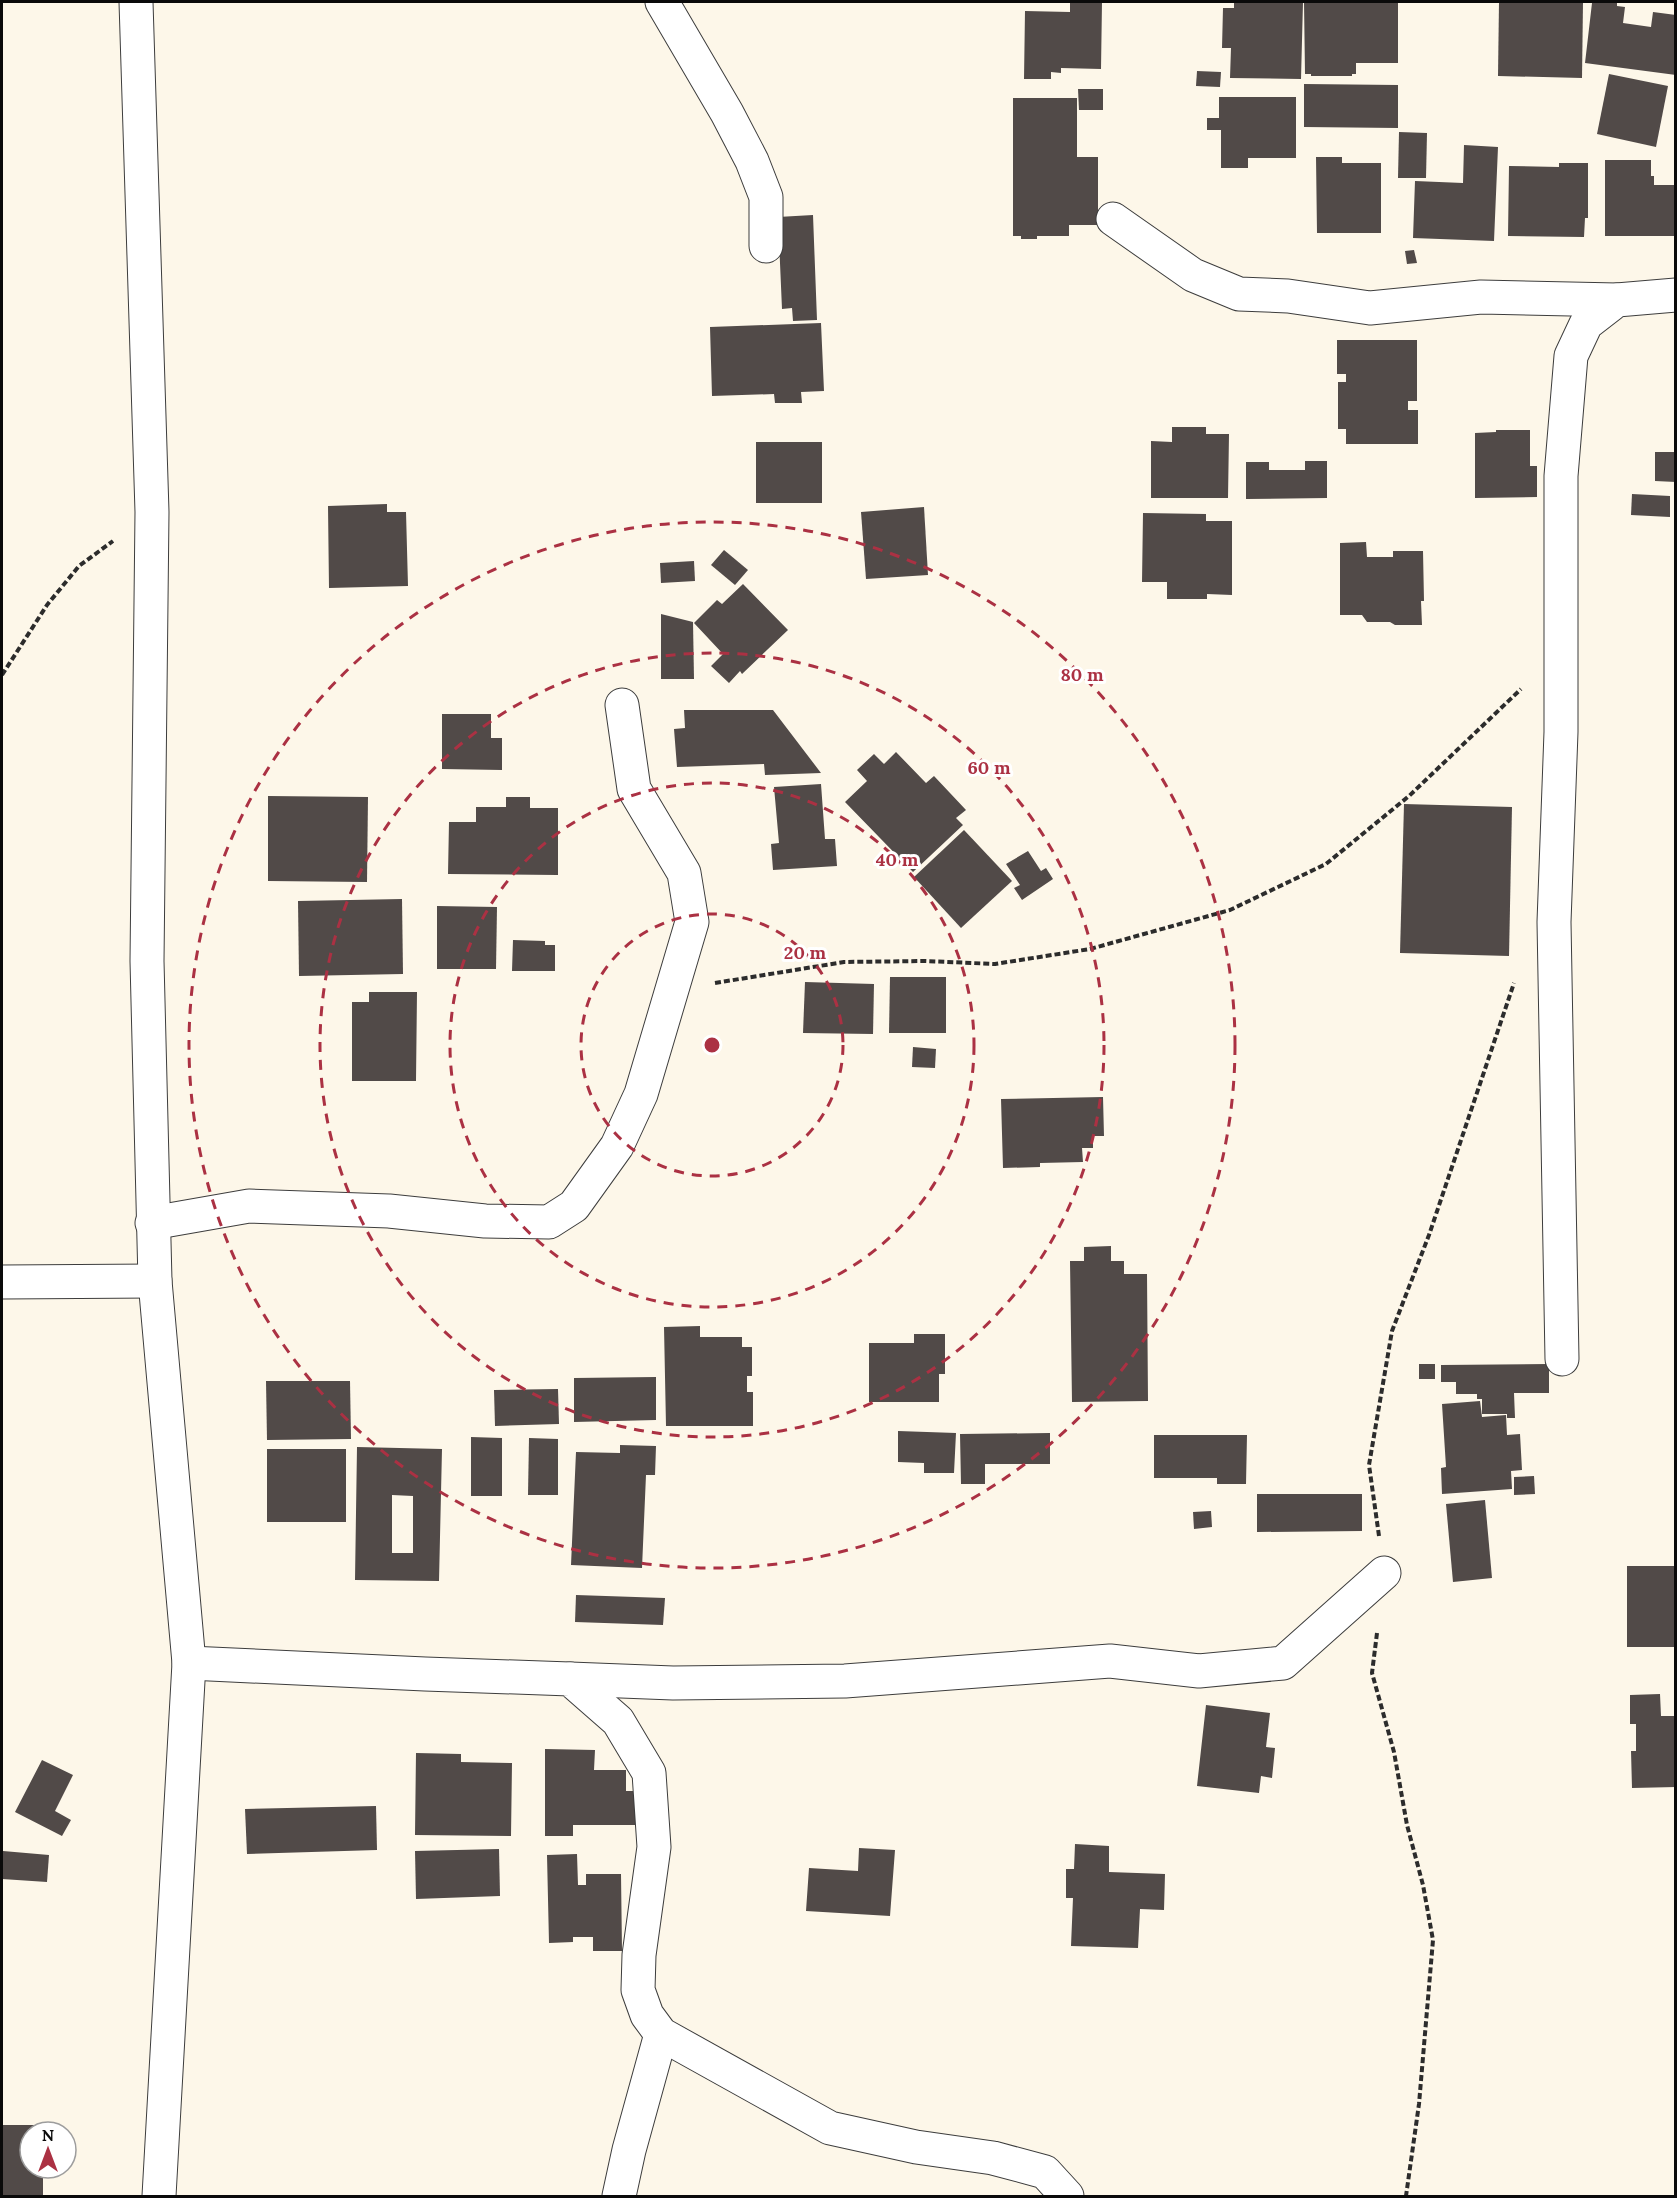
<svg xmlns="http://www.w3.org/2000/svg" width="1677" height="2198" viewBox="0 0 1677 2198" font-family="Lora,serif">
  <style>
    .building { fill: #514a48; fill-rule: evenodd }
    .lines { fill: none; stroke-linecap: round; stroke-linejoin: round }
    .minor-casing { stroke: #3d3d3d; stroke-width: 35 }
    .path { stroke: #2c2c2c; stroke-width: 4; stroke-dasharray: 6 3; stroke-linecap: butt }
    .minor { stroke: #fff; stroke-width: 33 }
    .ring { fill: none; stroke: #ab3143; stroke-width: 3; stroke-dasharray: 10 8 }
    .centre { fill: #ab3143; stroke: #fff; stroke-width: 3 }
    .ring-label { font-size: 18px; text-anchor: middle; font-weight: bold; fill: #ab3143; stroke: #fff; stroke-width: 6; stroke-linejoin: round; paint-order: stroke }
  </style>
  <rect width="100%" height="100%" fill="#fdf7e9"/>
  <g class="building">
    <path d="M1070,2H1102L1101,69L1061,68V73L1051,72V79H1024L1025,11L1070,12Z"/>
    <path d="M1234,2H1303L1301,79L1230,78L1231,48H1222L1223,8H1234Z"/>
    <path d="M1304,2H1398V63H1356V74H1352V76H1311V74H1305Z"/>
    <path d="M1499,2H1583L1582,78L1498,76Z"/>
    <path d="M1594,2H1617V6L1625,7L1623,23L1651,27L1653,12L1676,15V75L1585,63L1592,3Z"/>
    <path d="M1197,71L1221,72L1220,87L1196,86Z"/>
    <path d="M1609,74L1668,86L1656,147L1597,134Z"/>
    <path d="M1304,84L1398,85V128L1304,127Z"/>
    <path d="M1078,89H1103V110H1079Z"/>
    <path d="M1219,97H1296V158H1248V168H1221V130H1207V118H1219Z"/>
    <path d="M1013,98H1077V157H1098V225H1069V236H1037V239H1021V236H1013Z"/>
    <path d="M1399,132L1427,133L1426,178H1398Z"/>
    <path d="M1464,145L1498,147L1494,241L1413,238L1415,181L1463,183Z"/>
    <path d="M1316,157H1342V163H1381V233H1317Z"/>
    <path d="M1605,160H1651V176H1654V185H1676V236H1605Z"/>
    <path d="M1559,163H1588V218H1585L1584,237L1508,236L1509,166L1559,167Z"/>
    <path d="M813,215L817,320L793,321L792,308L782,309L778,217Z"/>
    <path d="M1414,250L1417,263L1407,264L1405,251Z"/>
    <path d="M821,323L824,391L801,392L802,403H775L774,394L712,396L710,327Z"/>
    <path d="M1337,340H1417V401H1408V410H1418V444H1346V429H1338V382H1346V374H1337Z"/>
    <path d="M1172,427H1206V434H1229L1228,498H1151V441L1172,442Z"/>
    <path d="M1496,430H1530V466H1537V497L1475,498V433L1496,432Z"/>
    <rect x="756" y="442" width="66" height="61"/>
    <path d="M1655,452H1676V482L1655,481Z"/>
    <path d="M1305,461H1327V498L1246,499V462H1269V470H1305Z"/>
    <path d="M1632,494L1670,496V517L1631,515Z"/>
    <path d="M387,504V512H406L408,586L329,588L328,506Z"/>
    <path d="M924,507L928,575L866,579L861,512Z"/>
    <path d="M1143,513L1206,514V521H1232V595L1207,594V599H1167V582H1142Z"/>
    <path d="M1366,542L1367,557H1393V551H1423L1424,601H1421L1422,625H1395L1390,622H1367L1362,615H1340V543Z"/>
    <path d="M724,550L748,570L735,585L711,565Z"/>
    <path d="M694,561L695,581L661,583L660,563Z"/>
    <path d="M743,584L788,630L742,674L740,671L729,683L711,666L723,654L694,623L717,600L722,604Z"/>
    <path d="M661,614L693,622L694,679H661Z"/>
    <path d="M684,710H773L821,773L765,775L764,764L677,767L674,729L685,728Z"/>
    <path d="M442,714H491V738H502V770L442,769Z"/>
    <path d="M896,752L926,783L934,776L966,810L956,818L963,825L913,872L845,802L867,781L857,770L874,754L884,764Z"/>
    <path d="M821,784L825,839H835L837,866L773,870L771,844L779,843L774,787Z"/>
    <path d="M268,796L368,797L367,882L268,881Z"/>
    <path d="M506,797H530V808H558V875L448,874L449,822H476V807H506Z"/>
    <path d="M1404,804L1512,807L1509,956L1400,953Z"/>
    <path d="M964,830L1012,881L961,928L914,877Z"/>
    <path d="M1028,851L1041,871L1046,868L1053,879L1022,900L1014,888L1020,885L1006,864Z"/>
    <path d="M402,899L403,974L299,976L298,901Z"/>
    <path d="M437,906L497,907L496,969H437Z"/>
    <path d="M513,940L545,941V945H555V971H512Z"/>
    <path d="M890,977H946V1033H889Z"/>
    <path d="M805,982L874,984L873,1034L803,1033Z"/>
    <path d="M369,992H417L416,1081H352V1002H369Z"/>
    <path d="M913,1047L936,1049L935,1068L912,1067Z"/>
    <path d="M1103,1097L1104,1136H1093V1148H1082L1083,1162L1040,1163V1167L1003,1168L1001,1099Z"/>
    <path d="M1111,1246V1261H1124V1274H1147L1148,1401L1072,1402L1070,1261H1084V1247Z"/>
    <path d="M700,1326V1337H742V1347H752V1376H747V1392H753V1426H666L664,1327Z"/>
    <path d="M914,1334H945V1374H939V1402H869V1343H914Z"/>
    <rect x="1419" y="1364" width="16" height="15"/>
    <path d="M1549,1364V1393H1514L1515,1418H1507V1414H1482V1399H1477V1394H1456V1382H1441V1365Z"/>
    <path d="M656,1377V1420L574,1422V1378Z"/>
    <path d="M266,1381H350L351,1439L267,1440Z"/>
    <path d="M558,1389L559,1424L495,1426L494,1390Z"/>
    <path d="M1480,1401L1482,1417L1506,1415L1507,1435L1520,1434L1522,1470L1511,1471L1512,1489L1442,1494L1441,1468L1446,1467L1442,1404Z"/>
    <path d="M898,1431L956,1433L954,1473H924V1463L898,1462Z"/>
    <path d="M1050,1433V1464H985V1484H961L960,1434Z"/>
    <path d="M1154,1435H1247L1246,1484H1217V1478H1154Z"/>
    <path d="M471,1437L502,1438V1496H471Z"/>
    <path d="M529,1438L558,1439V1495H528Z"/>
    <path d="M620,1445L656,1446L655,1475H646L642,1568L571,1565L576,1452L620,1453Z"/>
    <path d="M357,1447L442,1449L439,1581L355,1580ZM392,1495L413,1496V1553H392Z"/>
    <rect x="267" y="1449" width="79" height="73"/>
    <path d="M1534,1476L1535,1494L1514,1495V1477Z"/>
    <path d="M1257,1494H1362V1531L1257,1532Z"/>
    <path d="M1485,1500L1492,1578L1453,1582L1446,1504Z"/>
    <path d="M1211,1511L1212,1527L1194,1529L1193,1512Z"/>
    <rect x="1627" y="1566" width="49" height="81"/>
    <path d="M576,1595L665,1598L663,1625L575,1622Z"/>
    <path d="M1660,1694L1661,1716H1676V1787L1632,1788L1631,1751H1636V1724H1630V1695Z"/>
    <path d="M1206,1705L1270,1713L1266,1747L1275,1748L1272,1778L1261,1776L1259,1793L1197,1786Z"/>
    <path d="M545,1749L595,1750L594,1770H626V1791H637V1825H573V1836H545Z"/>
    <path d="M416,1753L461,1754V1762L512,1763L511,1836L415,1835Z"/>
    <path d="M42,1760L73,1775L55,1811L71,1820L62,1836L15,1812Z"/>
    <path d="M376,1806L377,1850L247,1854L245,1809Z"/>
    <path d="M1075,1844L1109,1846V1872L1165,1874L1164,1910L1140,1909L1138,1948L1071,1946L1073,1898H1066V1869H1074Z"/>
    <path d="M859,1848L895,1850L890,1916L806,1911L809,1868L858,1871Z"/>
    <path d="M499,1849L500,1896L416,1899L415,1851Z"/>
    <path d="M3,1851L49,1855L47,1882L2,1879Z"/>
    <path d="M577,1854L578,1885H586V1874H621L622,1951H593V1937H573V1942L549,1943L547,1855Z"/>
    <path d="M2,2125H44V2132H30V2168H43V2196H2Z"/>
  </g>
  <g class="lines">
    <g class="minor-casing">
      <g id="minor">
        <path d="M136,2L152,512L147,961L155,1281L189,1663L159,2196"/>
        <path d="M662,2L727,113L752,161L766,197V246"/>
        <path d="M1113,219L1193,275L1239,294L1288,296L1370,308L1481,297L1617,300"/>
        <path d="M152,1223L249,1206L389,1211L485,1221L549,1222L574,1206L617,1146L641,1094L692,922L684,873L634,789L622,705"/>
        <path d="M2,1282L155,1281"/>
        <path d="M1562,1359L1554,922L1561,732V476L1571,356L1586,324L1617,300L1676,295"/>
        <path d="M189,1663L425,1674L570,1679L618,1721L649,1773L654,1847L639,1955L638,1990L647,2015L661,2034L830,2128L916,2147L993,2158L1045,2172L1067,2196"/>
        <path d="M570,1679L673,1683L845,1681L1110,1661L1199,1671L1283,1663L1384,1573"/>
        <path d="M619,2196L629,2150L661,2034"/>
      </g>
    </g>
    <g class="path">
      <path d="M2,675L47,605L79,566L113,541"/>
      <path d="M715,983L844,962L924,961L995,964L1090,949L1230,910L1326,864L1409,796L1521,689"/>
      <path d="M1379,1536L1369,1465L1392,1331L1429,1235L1514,983"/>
      <path d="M1377,1633L1372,1673L1394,1752L1407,1825L1423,1885L1433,1940L1419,2104L1406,2196"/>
    </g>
    <use href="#minor" class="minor"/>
  </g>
  <g class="ring">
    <circle cx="712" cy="1045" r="131"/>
    <circle cx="712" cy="1045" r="262"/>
    <circle cx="712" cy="1045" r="392"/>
    <circle cx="712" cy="1045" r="523"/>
  </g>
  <circle cx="712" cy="1045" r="9" class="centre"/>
  <g class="ring-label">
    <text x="1082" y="681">80 m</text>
    <text x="989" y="774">60 m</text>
    <text x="897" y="866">40 m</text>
    <text x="805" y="959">20 m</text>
  </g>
  <rect width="1677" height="2198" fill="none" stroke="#0a0a0a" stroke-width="6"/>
  <g transform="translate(48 2150)"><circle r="28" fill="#ffffff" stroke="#9d9d9d" stroke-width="1.5"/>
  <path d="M0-4.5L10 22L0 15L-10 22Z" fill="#ab3143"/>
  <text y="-9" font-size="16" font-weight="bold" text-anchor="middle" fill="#0a0a0a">N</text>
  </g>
</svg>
